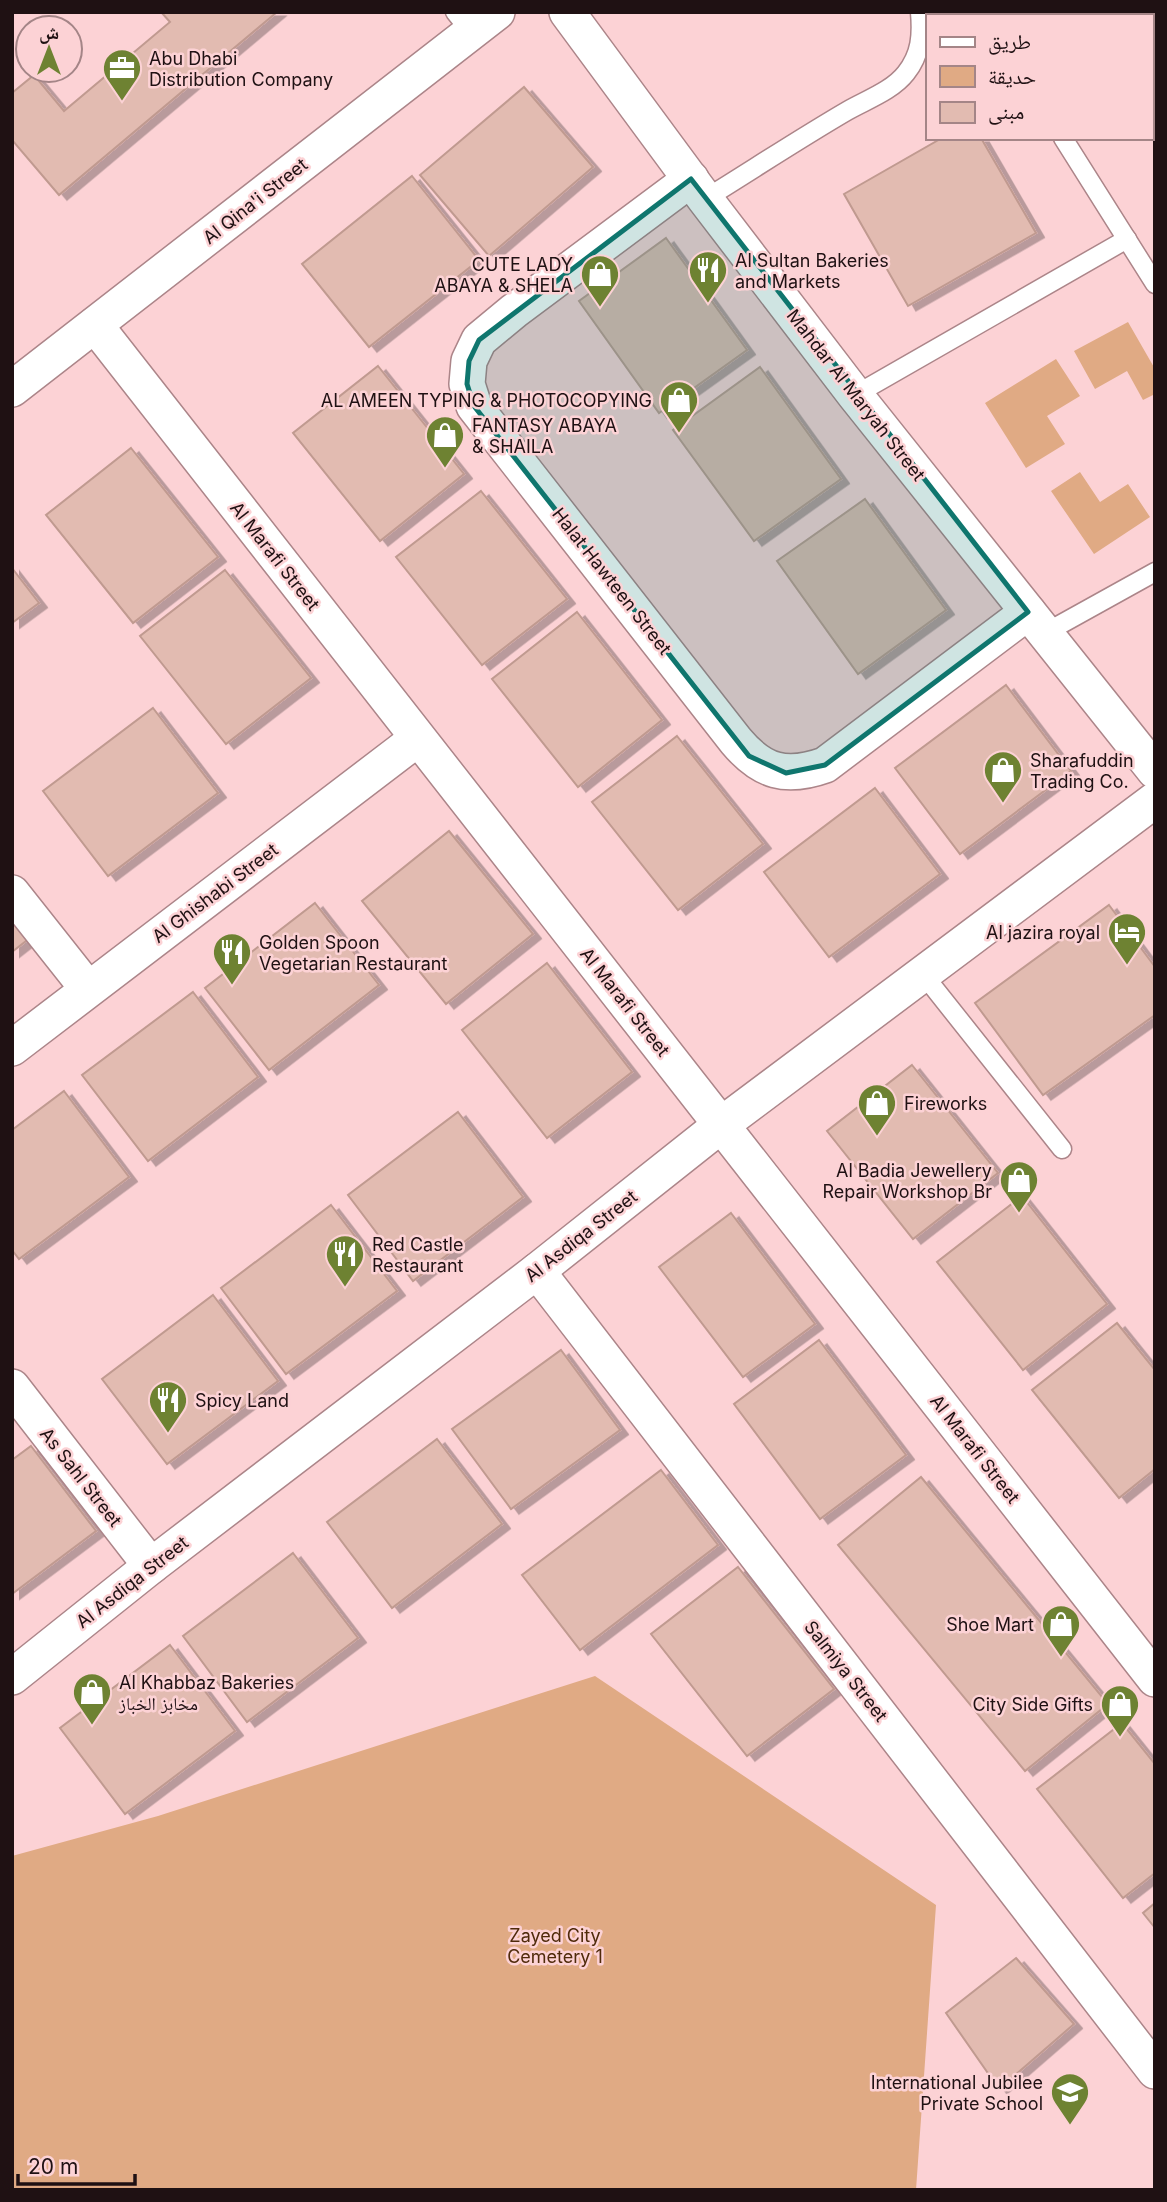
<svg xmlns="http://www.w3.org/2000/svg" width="1167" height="2202" viewBox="0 0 1167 2202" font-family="Inter,'Noto Naskh Arabic',sans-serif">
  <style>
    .green { fill: #e0aa84 }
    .building { fill: #e2bbb1; stroke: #c09a90; stroke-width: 2; filter: url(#shadow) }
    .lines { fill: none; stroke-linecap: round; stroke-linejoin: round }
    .service-casing { stroke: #ac8589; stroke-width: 21 }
    .minor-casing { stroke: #ac8589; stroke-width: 38 }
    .service { stroke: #fff; stroke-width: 18 }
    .minor { stroke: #fff; stroke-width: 35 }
    .marked { fill: #0f766e; fill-opacity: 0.2; stroke: #0f766e; stroke-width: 5; stroke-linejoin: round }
    .labels { text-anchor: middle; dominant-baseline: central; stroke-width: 5; stroke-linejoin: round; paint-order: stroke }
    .poi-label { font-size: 18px; fill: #1f1113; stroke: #fcd2d5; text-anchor: start }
    .street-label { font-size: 18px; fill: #1f1113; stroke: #fcd2d5 }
    .park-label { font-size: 18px; fill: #4f2a0a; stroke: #fcd2d5 }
  </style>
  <defs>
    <filter id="shadow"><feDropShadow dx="8" dy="4.5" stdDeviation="0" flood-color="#0004"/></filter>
  </defs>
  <rect width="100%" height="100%" fill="#fcd2d5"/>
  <g class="green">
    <path d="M1128,322L1155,369V394L1143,400L1127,371L1095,389L1074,351Z"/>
    <path d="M1056,359L1080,396L1047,416L1065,444L1026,468L985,403Z"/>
    <path d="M1080,472L1100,502L1128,484L1150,517L1094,554L1051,491Z"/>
    <path d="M595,1676L936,1905L916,2190H12V1856L158,1816Z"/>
  </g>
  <g class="building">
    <path d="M161,12H277L59,195L12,140V93L34,75L64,111L170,22Z"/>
    <path d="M524,87L593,167L489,256L420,175Z"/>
    <path d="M942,138H981L1036,233L908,306L844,194Z"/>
    <path d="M412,176L479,260L369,347L302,264Z"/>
    <path d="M666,238L747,350L659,413L579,301Z"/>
    <path d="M378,366L464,474L380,541L293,433Z"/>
    <path d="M760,367L841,479L754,541L673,430Z"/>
    <path d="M131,448L218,557L133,623L46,515Z"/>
    <path d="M481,491L567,599L482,665L396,557Z"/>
    <path d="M865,499L946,610L858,674L777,561Z"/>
    <path d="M12,568L39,603L12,623Z"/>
    <path d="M225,570L311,678L226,744L140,636Z"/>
    <path d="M577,612L662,720L578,787L492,679Z"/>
    <path d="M1006,685L1071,771L960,854L895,768Z"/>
    <path d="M153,708L218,793L108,876L43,791Z"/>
    <path d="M677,736L763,844L678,910L592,802Z"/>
    <path d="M875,788L940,874L829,957L764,872Z"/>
    <path d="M449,831L533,934L446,1004L362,901Z"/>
    <path d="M315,903L379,985L269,1070L205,988Z"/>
    <path d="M1109,905L1155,967V1015L1043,1095L975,1003Z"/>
    <path d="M12,912L31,937L12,952Z"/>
    <path d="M547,963L632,1072L547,1138L462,1030Z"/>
    <path d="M193,992L258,1077L148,1161L82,1075Z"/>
    <path d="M912,1065L998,1173L913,1239L827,1131Z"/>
    <path d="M64,1091L129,1177L19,1259L12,1250V1130Z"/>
    <path d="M458,1112L523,1197L413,1281L348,1195Z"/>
    <path d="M1022,1196L1107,1304L1023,1370L937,1262Z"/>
    <path d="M331,1205L397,1291L286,1374L221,1288Z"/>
    <path d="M731,1213L815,1324L743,1377L659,1267Z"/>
    <path d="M213,1295L278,1381L167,1464L102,1379Z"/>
    <path d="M1117,1323L1155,1370V1469L1119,1498L1032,1390Z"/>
    <path d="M819,1340L906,1455L820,1519L734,1404Z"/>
    <path d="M561,1350L620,1430L511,1509L452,1429Z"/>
    <path d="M437,1439L502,1524L392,1608L327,1522Z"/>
    <path d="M31,1446L96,1531L12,1594V1460Z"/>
    <path d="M661,1470L718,1545L580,1650L522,1575Z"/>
    <path d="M921,1477L1108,1704L1025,1771L838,1545Z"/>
    <path d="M293,1553L358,1638L247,1722L183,1636Z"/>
    <path d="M738,1567L834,1689L747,1756L651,1634Z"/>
    <path d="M170,1645L235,1731L125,1814L60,1728Z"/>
    <path d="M1122,1723L1155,1764V1873L1123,1898L1037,1789Z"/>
    <path d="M1155,1903V1928L1143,1913Z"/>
    <path d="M1016,1958L1074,2024L999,2089L946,2013Z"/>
  </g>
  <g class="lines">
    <g class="service-casing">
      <g id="service">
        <path d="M455,12L471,32"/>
        <path d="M1084,12L1086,16"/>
        <path d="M1063,138L1155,284"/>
        <path d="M705,199C752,170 799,139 847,111C866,100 892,91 906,73C921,54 922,35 920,12"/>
        <path d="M855,395L1127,239"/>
        <path d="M1045,633L1155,572"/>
        <path d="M923,974L1062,1149"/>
      </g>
    </g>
    <g class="minor-casing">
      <g id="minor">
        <path d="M567,12L705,199L855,395L1155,771"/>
        <path d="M691,179L514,311L479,340L469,361L467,384L474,406L736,741C762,772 786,779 825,765L1028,612"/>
        <path d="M95,325L1155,1679"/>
        <path d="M12,389L497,12"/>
        <path d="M12,893L88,989"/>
        <path d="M12,1048L417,739"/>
        <path d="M537,1271L1155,2071"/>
        <path d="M12,1387L151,1566"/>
        <path d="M12,1677L151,1566L537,1271L721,1125L1155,800"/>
      </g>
    </g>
    <use href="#service" class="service"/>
    <use href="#minor" class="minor"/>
  </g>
  <path class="marked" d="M691,179L1028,612L825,765L786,773L749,756L474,406L467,384L469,361L479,340Z"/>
  <defs>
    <g id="office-pin" transform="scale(2.0125)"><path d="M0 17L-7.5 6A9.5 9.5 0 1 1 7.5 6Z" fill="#6e8232" stroke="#fcd2d5"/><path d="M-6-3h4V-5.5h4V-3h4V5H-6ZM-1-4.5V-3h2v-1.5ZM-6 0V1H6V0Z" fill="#fff"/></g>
    <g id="restaurant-pin" transform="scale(2.0125)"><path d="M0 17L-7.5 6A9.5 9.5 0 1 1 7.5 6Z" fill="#6e8232" stroke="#fcd2d5"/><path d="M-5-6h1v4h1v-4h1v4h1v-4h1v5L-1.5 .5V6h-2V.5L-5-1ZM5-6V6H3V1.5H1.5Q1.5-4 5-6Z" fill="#fff"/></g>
    <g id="shop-pin" transform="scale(2.0125)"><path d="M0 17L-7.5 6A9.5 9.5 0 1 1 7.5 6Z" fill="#6e8232" stroke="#fcd2d5"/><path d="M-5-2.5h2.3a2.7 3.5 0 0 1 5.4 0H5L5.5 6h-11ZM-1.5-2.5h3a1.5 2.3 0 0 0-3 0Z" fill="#fff"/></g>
    <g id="hotel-pin" transform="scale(2.0125)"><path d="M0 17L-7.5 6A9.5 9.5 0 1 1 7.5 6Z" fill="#6e8232" stroke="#fcd2d5"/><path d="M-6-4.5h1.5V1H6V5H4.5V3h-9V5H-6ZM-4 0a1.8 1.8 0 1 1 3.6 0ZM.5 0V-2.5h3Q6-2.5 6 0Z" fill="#fff"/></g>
    <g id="school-pin" transform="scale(2.0125)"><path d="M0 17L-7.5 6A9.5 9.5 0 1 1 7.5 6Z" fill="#6e8232" stroke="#fcd2d5"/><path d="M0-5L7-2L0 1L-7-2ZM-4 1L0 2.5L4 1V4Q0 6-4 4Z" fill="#fff"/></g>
  </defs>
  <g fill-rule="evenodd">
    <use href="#office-pin" x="122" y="68"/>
    <use href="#restaurant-pin" x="708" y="270"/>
    <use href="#shop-pin" x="600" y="274"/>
    <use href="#shop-pin" x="679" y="400"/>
    <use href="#shop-pin" x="445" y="435"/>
    <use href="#shop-pin" x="1003" y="770"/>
    <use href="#hotel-pin" x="1127" y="932"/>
    <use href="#restaurant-pin" x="232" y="952"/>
    <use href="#shop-pin" x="877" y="1103"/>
    <use href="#shop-pin" x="1019" y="1180"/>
    <use href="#restaurant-pin" x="345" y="1254"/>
    <use href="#restaurant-pin" x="168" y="1400"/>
    <use href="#shop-pin" x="1061" y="1624"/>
    <use href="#shop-pin" x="92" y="1692"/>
    <use href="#shop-pin" x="1120" y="1704"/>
    <use href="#school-pin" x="1070" y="2092"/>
  </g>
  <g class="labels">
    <g class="poi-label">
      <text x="149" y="58">Abu Dhabi<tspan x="149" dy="21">Distribution Company</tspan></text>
      <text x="735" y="260">Al Sultan Bakeries<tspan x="735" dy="21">and Markets</tspan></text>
      <text x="573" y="264" text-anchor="end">CUTE LADY<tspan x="573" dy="21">ABAYA &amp; SHELA</tspan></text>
      <text x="652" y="400" text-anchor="end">AL AMEEN TYPING &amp; PHOTOCOPYING</text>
      <text x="472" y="425">FANTASY ABAYA<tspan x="472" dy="21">&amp; SHAILA</tspan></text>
      <text x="1030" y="760">Sharafuddin<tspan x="1030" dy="21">Trading Co.</tspan></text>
      <text x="1100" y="932" text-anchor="end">Al jazira royal</text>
      <text x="259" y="942">Golden Spoon<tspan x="259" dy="21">Vegetarian Restaurant</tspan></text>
      <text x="904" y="1103">Fireworks</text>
      <text x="992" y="1170" text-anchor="end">Al Badia Jewellery<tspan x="992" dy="21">Repair Workshop Br</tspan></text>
      <text x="372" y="1244">Red Castle<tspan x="372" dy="21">Restaurant</tspan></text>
      <text x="195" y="1400">Spicy Land</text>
      <text x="1034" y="1624" text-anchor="end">Shoe Mart</text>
      <text x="119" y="1682">Al Khabbaz Bakeries<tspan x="119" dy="21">مخابز الخباز</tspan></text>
      <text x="1093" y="1704" text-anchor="end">City Side Gifts</text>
      <text x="1043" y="2082" text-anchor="end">International Jubilee<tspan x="1043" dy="21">Private School</tspan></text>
    </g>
    <g class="street-label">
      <text transform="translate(255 201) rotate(-38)">Al Qina'i Street</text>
      <text transform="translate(856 395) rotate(52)">Mahdar Al Maryah Street</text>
      <text transform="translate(275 556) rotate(52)">Al Marafi Street</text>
      <text transform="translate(612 581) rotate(52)">Halat Hawteen Street</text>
      <text transform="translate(215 893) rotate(-37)">Al Ghishabi Street</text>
      <text transform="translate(625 1002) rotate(52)">Al Marafi Street</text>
      <text transform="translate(581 1236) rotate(-38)">Al Asdiqa Street</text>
      <text transform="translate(975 1449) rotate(52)">Al Marafi Street</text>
      <text transform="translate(81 1477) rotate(52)">As Sahl Street</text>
      <text transform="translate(132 1582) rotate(-38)">Al Asdiqa Street</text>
      <text transform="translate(846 1671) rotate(52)">Salmiya Street</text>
    </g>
    <g class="park-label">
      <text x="555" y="1935">Zayed City<tspan x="555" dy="21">Cemetery 1</tspan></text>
    </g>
  </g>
  <rect width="1167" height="2202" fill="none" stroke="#1f1113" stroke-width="28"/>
  <rect x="926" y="14" width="228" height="126" fill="#fcd2d5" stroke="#a48587" stroke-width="2"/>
  <rect x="940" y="37" width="35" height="10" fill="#ffffff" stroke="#a48587" stroke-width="2"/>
  <text x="988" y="49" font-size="21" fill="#1f1113">طريق</text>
  <rect x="940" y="66" width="35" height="21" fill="#e0aa84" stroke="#a48587" stroke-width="2"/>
  <text x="988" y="84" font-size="21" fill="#1f1113">حديقة</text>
  <rect x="940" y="102" width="35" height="21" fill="#e2bbb1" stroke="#a48587" stroke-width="2"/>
  <text x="988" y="119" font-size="21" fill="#1f1113">مبنى</text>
  <g transform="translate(49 49)"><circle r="33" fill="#fcd2d5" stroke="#a48587" stroke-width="2"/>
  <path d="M0-5L12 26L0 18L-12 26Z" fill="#6e8232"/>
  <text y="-10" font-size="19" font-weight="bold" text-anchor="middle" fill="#1f1113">ش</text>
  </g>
  <path d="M18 2174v10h117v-10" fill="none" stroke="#1f1113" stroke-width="3.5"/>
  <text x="28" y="2174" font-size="21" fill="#1f1113" stroke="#fcd2d5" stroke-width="5" paint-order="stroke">20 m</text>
</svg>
